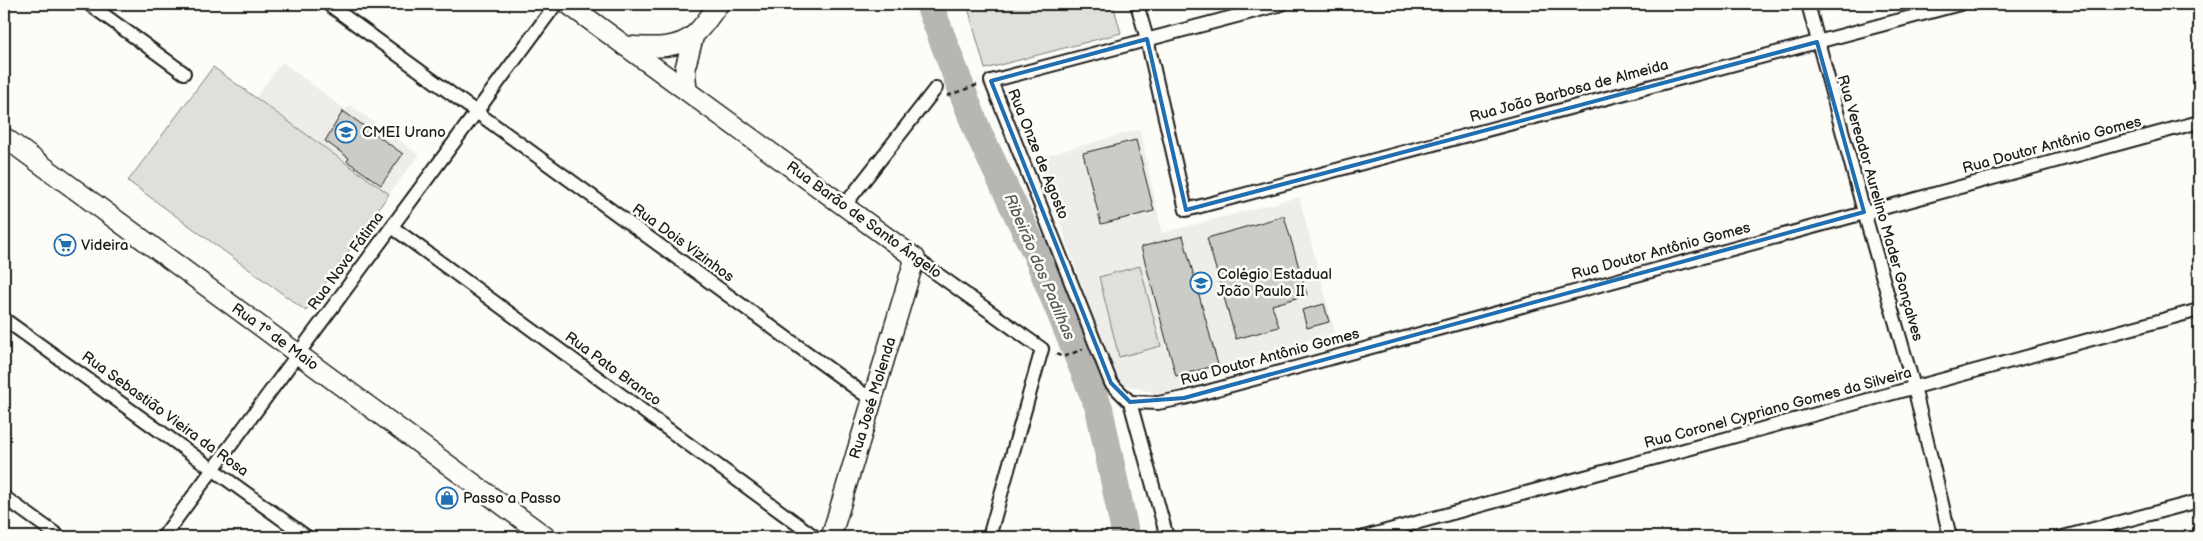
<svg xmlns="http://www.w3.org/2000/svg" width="2203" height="541" viewBox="0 0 2203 541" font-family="'Balsamiq Sans',sans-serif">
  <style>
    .built { fill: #eeede9 }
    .green { fill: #e0dfdb; stroke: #7e7e7c }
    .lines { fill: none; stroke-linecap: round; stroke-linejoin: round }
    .river { stroke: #b7b6b2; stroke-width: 28 }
    .building { fill: #cccbc8; stroke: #1c1c1c }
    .street-casing { stroke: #1c1c1c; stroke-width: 16 }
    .secondary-casing { stroke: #1c1c1c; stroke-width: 22 }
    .path { stroke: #1c1c1c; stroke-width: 2.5; stroke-dasharray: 5 4; stroke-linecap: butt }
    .street { stroke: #fdfcf7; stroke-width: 12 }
    .secondary { stroke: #fdfcf7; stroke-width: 19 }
    .marked { fill: none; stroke: #1f6fb2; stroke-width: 4; stroke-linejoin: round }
    .labels { text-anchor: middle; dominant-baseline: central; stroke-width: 5; stroke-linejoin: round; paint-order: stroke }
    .street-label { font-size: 15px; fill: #1c1c1c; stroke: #fdfcf7 }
    .poi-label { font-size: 15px; fill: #1c1c1c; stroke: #fdfcf7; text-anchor: start }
    .water-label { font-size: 16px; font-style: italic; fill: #5a5a58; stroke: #fdfcf7 }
  </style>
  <rect width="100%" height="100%" fill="#fdfcf7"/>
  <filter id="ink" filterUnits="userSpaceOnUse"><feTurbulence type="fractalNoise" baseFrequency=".02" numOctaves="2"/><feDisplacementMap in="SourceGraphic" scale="10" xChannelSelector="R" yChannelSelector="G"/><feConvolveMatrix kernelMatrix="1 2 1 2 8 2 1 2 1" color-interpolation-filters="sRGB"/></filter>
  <g filter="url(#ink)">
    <g class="built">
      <path d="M282,62L346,110L350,105L419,155L389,194L256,97Z"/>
      <path d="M1140,129L1162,233L1299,197L1335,333L1282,347L1285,355L1162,395L1115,382L1038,158Z"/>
    </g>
    <g class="green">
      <path d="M967,4H1113L1121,33L985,69Z"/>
      <path d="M213,67L389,194L306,311L128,181Z"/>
      <path d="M1140,266L1161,346L1119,357L1099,277Z"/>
    </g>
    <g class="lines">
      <path class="river" d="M929,4L978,132L1036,253L1099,408L1126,537"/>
    </g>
    <g class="building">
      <path d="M343,111L403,154L381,185L347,161L349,158L325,141Z"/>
      <path d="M1136,140L1154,211L1101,224L1083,153Z"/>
      <path d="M1284,216L1307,295L1272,305L1279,327L1236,339L1207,238Z"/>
      <path d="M1183,236L1218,365L1176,376L1141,247Z"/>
      <path d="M1324,304L1329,322L1307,328L1302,310Z"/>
    </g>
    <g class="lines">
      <g class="street-casing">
        <g id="street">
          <path d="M89,4L184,73"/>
          <path d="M328,4L872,400"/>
          <path d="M1137,4L1147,39L1186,210L1960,4"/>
          <path d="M1808,4L1864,212L1914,387L1950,537"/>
          <path d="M844,206L936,88"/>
          <path d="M392,227L815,537"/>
          <path d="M915,258L1042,349L989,537"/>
          <path d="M4,319L307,537"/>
          <path d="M1130,402L1158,403L1184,398L2199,122"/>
          <path d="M4,497L60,537"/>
          <path d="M163,537L556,4"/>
          <path d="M1167,537L1130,402L1111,383L991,81L1282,4"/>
          <path d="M1364,537L2199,310"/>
          <path d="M2063,537L2199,501"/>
        </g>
      </g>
      <g class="secondary-casing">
        <g id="secondary">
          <path d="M568,4L915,258L831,537"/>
          <path d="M625,46C648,47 675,51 694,35C704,26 711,14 719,4"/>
          <path d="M687,90L685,68L694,35"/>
          <path d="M4,137L546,537"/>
        </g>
      </g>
      <g class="path">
        <path d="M947,96L977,85"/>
        <path d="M1056,354L1063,357L1083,349"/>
      </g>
      <use href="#street" class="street"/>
      <use href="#secondary" class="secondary"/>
    </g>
  </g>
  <path class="marked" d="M1147,39L1186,210L1817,42L1864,212L1184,398L1130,402L1111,383L991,81Z"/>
  <defs>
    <g id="school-ring" transform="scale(1.125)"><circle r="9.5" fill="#fdfcf7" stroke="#1f6fb2" stroke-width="1.5"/><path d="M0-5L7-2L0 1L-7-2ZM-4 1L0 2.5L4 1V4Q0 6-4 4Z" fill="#1f6fb2"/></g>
    <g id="supermarket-ring" transform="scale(1.125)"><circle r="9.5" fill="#fdfcf7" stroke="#1f6fb2" stroke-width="1.5"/><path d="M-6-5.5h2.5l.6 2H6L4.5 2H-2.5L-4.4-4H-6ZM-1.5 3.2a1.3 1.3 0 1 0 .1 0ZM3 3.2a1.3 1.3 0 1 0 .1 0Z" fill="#1f6fb2"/></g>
    <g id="shop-ring" transform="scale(1.125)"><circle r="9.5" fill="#fdfcf7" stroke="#1f6fb2" stroke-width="1.5"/><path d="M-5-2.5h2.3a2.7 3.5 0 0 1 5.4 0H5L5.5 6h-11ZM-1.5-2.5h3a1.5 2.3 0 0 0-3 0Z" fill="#1f6fb2"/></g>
  </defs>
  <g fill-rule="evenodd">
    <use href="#school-ring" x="346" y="132"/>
    <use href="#supermarket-ring" x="65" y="245"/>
    <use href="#school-ring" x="1201" y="283"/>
    <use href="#shop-ring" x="447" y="498"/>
  </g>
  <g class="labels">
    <g class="street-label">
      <text transform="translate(1569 91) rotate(-15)">Rua João Barbosa de Almeida</text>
      <text transform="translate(2052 145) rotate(-15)">Rua Doutor Antônio Gomes</text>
      <text transform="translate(1038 154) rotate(68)">Rua Onze de Agosto</text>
      <text transform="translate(1880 208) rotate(74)">Rua Vereador Aurelino Mader Gonçalves</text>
      <text transform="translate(864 220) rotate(36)">Rua Barão de Santo Ângelo</text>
      <text transform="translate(683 243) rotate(36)">Rua Dois Vizinhos</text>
      <text transform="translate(1661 251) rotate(-15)">Rua Doutor Antônio Gomes</text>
      <text transform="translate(346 261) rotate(-54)">Rua Nova Fátima</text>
      <text transform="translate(275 337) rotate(36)">Rua 1º de Maio</text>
      <text transform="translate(1270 357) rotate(-15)">Rua Doutor Antônio Gomes</text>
      <text transform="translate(613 369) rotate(36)">Rua Pato Branco</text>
      <text transform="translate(873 398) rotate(-73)">Rua José Molenda</text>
      <text transform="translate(1778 408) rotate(-15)">Rua Coronel Cypriano Gomes da Silveira</text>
      <text transform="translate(165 414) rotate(36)">Rua Sebastião Vieira da Rosa</text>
    </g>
    <g class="poi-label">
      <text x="362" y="132">CMEI Urano</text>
      <text x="81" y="245">Videira</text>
      <text x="1217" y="274">Colégio Estadual<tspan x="1217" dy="17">João Paulo II</tspan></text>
      <text x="463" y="498">Passo a Passo</text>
    </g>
    <g class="water-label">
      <text transform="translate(1039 267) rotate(67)">Ribeirão dos Padilhas</text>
    </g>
  </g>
  <rect width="2203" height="541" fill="none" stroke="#fdfcf7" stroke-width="20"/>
  <rect x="10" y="10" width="2183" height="521" fill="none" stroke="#1c1c1c" stroke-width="2" filter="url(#ink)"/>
</svg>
